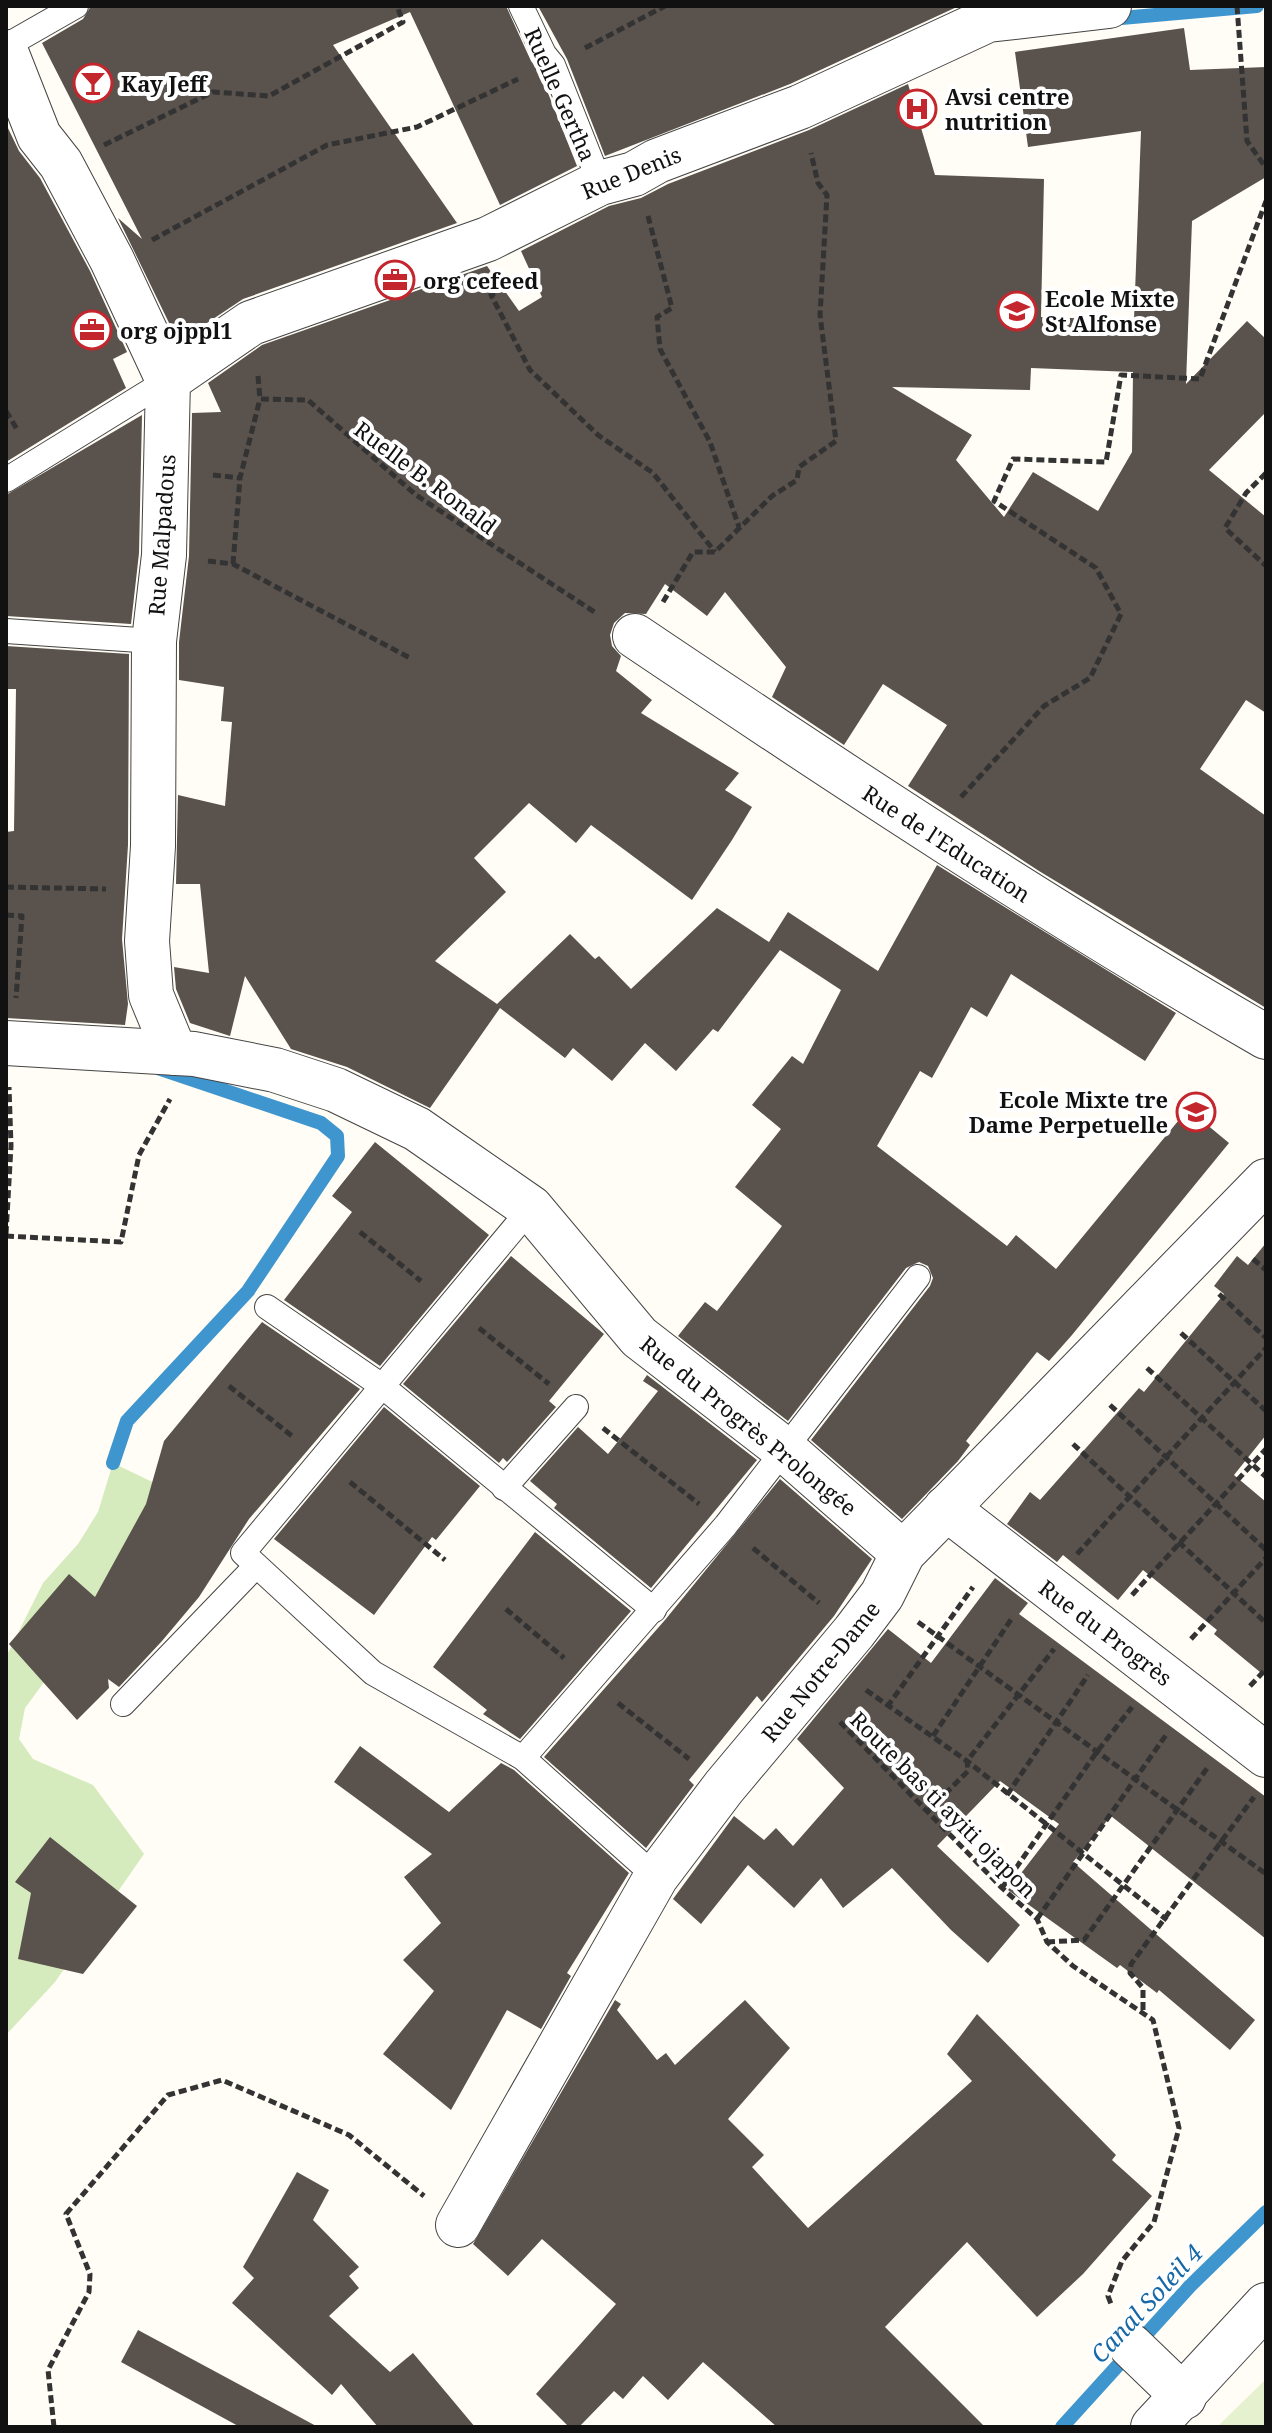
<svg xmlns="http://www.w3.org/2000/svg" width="1272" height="2433" viewBox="0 0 1272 2433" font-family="'Noto Serif',serif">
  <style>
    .green { fill: #d5ebbd }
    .pitch { fill: #e6f2cf }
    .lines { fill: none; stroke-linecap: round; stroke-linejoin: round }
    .stream { stroke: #3f96cf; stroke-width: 14 }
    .building { fill: #5a524d; fill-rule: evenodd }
    .service-casing { stroke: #444; stroke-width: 26 }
    .minor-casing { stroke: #444; stroke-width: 46 }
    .path { stroke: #333; stroke-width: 5; stroke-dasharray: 8 4; stroke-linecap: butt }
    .service { stroke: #fff; stroke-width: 24 }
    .minor { stroke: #fff; stroke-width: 44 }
    .labels { text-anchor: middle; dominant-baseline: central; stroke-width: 8; stroke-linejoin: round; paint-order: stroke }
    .poi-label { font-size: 22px; font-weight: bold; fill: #111; stroke: #fff; text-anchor: start }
    .street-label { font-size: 22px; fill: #111; stroke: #fff }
    .water-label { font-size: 24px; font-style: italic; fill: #1768a6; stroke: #fff }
  </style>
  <rect width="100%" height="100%" fill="#fffdf5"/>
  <path class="green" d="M113,1463L237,1523L47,1678L25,1708L19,1739L33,1759L93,1785L144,1854L55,1982L6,2035V1657L43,1583L78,1544L98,1512Z"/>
  <path class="pitch" d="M1266,2379V2427H1217Z"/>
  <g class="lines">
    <g class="stream">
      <path d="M1110,19L1257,6"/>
      <path d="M113,1463L127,1421L248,1291L338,1156L337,1136L321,1123L158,1068"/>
      <path d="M1062,2427L1190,2286L1266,2212"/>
    </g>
  </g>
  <g class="building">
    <path d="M91,6H506L531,61L540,73L577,166L500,205L410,12L333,45L457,223L243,299L186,337L180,324L172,329L118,218L142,239L42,43L83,19Z"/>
    <path d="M538,6H959L790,84L605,156L567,59Z"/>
    <path d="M1184,28L1190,70L1266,67V177L1192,221L1186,384L1247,321L1266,339V412L1209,470L1266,517V713L1246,700L1200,769L1266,816V1008L1039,871L908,786L947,725L883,684L844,745L772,697L786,667L725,592L707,616L665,584L646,614L625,613L614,623L610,635L612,646L621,656L616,671L652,700L641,713L739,773L725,790L752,807L732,840L692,900L591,825L576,843L529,803L474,858L506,892L435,961L497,1004L570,934L595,959L599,956L631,989L717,908L769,942L788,912L878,971L937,865L1176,1013L1145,1061L1011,974L987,1017L971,1007L932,1078L920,1071L877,1146L1007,1246L1016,1235L1056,1269L1188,1109L1229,1143L1072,1335L1049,1361L1037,1352L966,1441L970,1445L958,1461L902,1519L811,1440L930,1286L933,1278L928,1266L919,1262L906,1268L788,1421L678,1336L705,1302L717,1311L782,1226L735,1187L781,1129L752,1105L792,1056L803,1064L841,990L780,950L718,1032L713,1029L676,1071L645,1043L612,1081L573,1048L565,1058L500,1008L430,1108L347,1067L291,1049L245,976L230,1036L190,1023L176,989L174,967L209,973L200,884H176L178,795L225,806L232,722L221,721L224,687L179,680V642L189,556L192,413L221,412L208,383L262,345L487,266L519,311L542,297L521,251L609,206L641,198L668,184L809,130L908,84L935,175L1044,179L1041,317L1134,320L1141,131L1028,147L1015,52ZM1031,368L1133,372L1132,452L1098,511L1033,472L1004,517L956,460L972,435L892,387L1030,390Z"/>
    <path d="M6,124L19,151L40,178L90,271L127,352L113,359L126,388L6,462Z"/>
    <path d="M142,415L139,553L131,624L6,616V495Z"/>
    <path d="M6,646L129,654L128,845L122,939L128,1004L125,1025L6,1018V832L14,831L16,689H6Z"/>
    <path d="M375,1142L489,1235L380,1366L284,1300L352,1212L332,1196Z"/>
    <path d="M1266,1243V1435L1234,1475L1266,1502V1677L1214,1634L1217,1630L1143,1570L1118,1600L1063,1555L1057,1562L1007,1524L1030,1492L1040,1500L1139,1388L1144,1392L1224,1294L1214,1286L1237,1256L1248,1265Z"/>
    <path d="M511,1256L604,1334L549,1401L556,1407L507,1462L503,1458L499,1463L403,1384Z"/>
    <path d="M262,1322L360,1389L249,1519L199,1597L162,1641L119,1687L108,1679L109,1688L77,1720L9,1644L69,1574L95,1597L146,1504L164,1441Z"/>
    <path d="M647,1375L757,1460L651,1588L554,1508L557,1504L530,1481L578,1427L608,1454L658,1391L643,1381Z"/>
    <path d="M384,1407L480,1486L436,1540L432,1537L374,1615L274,1539Z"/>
    <path d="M780,1479L872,1559L834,1616L762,1702L757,1696L689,1780L694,1785L646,1848L544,1757L665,1620Z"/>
    <path d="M535,1532L631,1611L520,1739L483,1714L487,1710L433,1667Z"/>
    <path d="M995,1578L1028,1603L1019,1614L1266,1797V1939L1111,1816L1073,1862L1255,2020L1230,2050L1159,1990L1157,1993L1120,1965L1117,1968L1008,1890L1059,1824L1000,1781L937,1846L1020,1925L988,1963L951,1930L892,1868L843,1908L821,1878L794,1908L748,1865L701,1924L673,1899L734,1816L764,1840L776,1828L793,1846L844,1788L797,1739L888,1629L931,1663Z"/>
    <path d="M360,1746L449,1812L501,1763L514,1770L629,1873L567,1973L571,1976L541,2029L507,2010L451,2110L383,2054L434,1991L403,1960L441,1923L404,1877L432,1854L334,1782Z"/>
    <path d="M50,1837L137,1906L83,1974L18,1959L31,1893L15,1882Z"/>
    <path d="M615,2000L621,2004L617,2010L657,2060L666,2053L675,2065L745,2000L790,2048L728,2119L764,2155L752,2167L808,2228L972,2081L947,2054L977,2014L1116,2155L1112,2160L1152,2196L1083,2274L1037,2317L967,2242L885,2327L985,2427H777L703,2362L668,2400L643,2376L623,2399L614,2391L579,2427H569L536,2394L616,2304L542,2239L508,2276L473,2244Z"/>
    <path d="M297,2172L329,2190L313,2220L359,2267L349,2276L359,2288L329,2316L390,2372L413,2353L475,2427H378L341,2384L332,2395L232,2303L254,2278L243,2267Z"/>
    <path d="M138,2330L318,2427H240L121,2362Z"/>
  </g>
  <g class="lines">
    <g class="service-casing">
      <g id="service">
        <path d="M521,6L544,54L553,65L600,183"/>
        <path d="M6,46L76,6"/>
        <path d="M6,480L168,380"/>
        <path d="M6,631L154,641"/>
        <path d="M531,1208L243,1553L373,1673L523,1758L656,1877"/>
        <path d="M267,1307L382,1386L654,1610"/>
        <path d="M504,1488L576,1407"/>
        <path d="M123,1704L256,1566"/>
        <path d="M523,1758L726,1525L918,1277"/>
      </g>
    </g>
    <g class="minor-casing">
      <g id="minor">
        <path d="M6,52L39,136L61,164L112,260L168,380L164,555L154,641L153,846L147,941L151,995L175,1053"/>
        <path d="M168,380L251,323L488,239L600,183L634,174L657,161L800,107L988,20L1109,6"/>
        <path d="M635,636C843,776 1049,912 1266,1037"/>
        <path d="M6,1043L194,1054L275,1070L336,1090L417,1129L531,1208L639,1337L785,1450L903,1553"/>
        <path d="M946,1508L1266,1755"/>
        <path d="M458,2225L656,1877L724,1787L854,1632L882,1595L903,1553L1266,1181"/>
        <path d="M1131,2346L1184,2397"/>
        <path d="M1153,2427L1266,2305"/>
      </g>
    </g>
    <g class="path">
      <path d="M1237,6L1247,141L1266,168"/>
      <path d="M585,48L665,6"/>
      <path d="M104,145L213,92L269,96L403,22L397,6"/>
      <path d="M648,216L672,308L657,317L660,349L710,442L739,527"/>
      <path d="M152,240L327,145L417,127L518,79"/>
      <path d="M508,280L511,285L491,295L530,370L598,435L653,473L715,552"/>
      <path d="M258,376L260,399L308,400L416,495L596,613"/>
      <path d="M6,411L18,431"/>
      <path d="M1266,473L1246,493L1225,528L1266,566"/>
      <path d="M213,475L240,478"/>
      <path d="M208,561L233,564L410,658"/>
      <path d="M233,564L240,478L260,399"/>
      <path d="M663,602L693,552H715L772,496L797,480L799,467L836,441L820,315L827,195L818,183L811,153"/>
      <path d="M961,797L1044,706L1090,678L1121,614L1096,568L994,501L1013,459L1106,462L1121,375L1200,379L1266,201"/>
      <path d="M6,887L106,889"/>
      <path d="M6,915L22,916L16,998"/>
      <path d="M360,1232L421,1281"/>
      <path d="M6,1234L11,1146L9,1087"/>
      <path d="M6,1236L121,1242L139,1155L170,1099"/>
      <path d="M1253,1259L1266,1270"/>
      <path d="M1219,1294L1266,1338"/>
      <path d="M479,1328L549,1384"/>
      <path d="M1181,1333L1266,1411"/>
      <path d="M1147,1368L1266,1477"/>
      <path d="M229,1386L292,1436"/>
      <path d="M1110,1405L1266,1550"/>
      <path d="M603,1428L699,1504"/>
      <path d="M1073,1444L1266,1623"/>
      <path d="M350,1482L445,1560"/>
      <path d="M753,1548L819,1603"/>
      <path d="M1077,1554L1266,1348"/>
      <path d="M1132,1595L1266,1449"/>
      <path d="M506,1609L564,1658"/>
      <path d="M918,1622L1266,1874"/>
      <path d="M1191,1639L1266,1558"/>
      <path d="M1250,1686L1266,1669"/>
      <path d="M866,1690L967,1761L1167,1920"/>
      <path d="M618,1703L689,1759"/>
      <path d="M887,1707L973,1587"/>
      <path d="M840,1722L1002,1888L1037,1919L1047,1942L1073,1966L1153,2020L1179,2128L1154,2222L1122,2261L1108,2296L1111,2304"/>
      <path d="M933,1736L1012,1618"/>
      <path d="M1007,1795L1088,1675"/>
      <path d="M928,1811L968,1771L967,1761L1054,1649"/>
      <path d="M1002,1888L1096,1753L1132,1707"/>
      <path d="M1037,1919L1166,1735"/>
      <path d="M1047,1942L1084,1940L1208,1767"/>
      <path d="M1143,2010V1988L1130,1973L1131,1964L1254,1797"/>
      <path d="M54,2427L48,2370L89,2292L90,2274L66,2214L168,2095L222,2080L349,2135L424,2196"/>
    </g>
    <use href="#service" class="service"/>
    <use href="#minor" class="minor"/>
  </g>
  <defs>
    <g id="bar-ring" transform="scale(2)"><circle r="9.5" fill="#fff" stroke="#c4262e" stroke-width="1.5"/><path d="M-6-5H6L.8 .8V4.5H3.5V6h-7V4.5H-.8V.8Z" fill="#c4262e"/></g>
    <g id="hospital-ring" transform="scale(2)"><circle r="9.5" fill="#fff" stroke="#c4262e" stroke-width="1.5"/><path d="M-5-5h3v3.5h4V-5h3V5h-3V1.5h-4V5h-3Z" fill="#c4262e"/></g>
    <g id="office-ring" transform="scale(2)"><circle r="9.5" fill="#fff" stroke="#c4262e" stroke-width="1.5"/><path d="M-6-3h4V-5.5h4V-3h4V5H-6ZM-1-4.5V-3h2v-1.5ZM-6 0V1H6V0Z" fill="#c4262e"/></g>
    <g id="school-ring" transform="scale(2)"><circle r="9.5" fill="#fff" stroke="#c4262e" stroke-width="1.5"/><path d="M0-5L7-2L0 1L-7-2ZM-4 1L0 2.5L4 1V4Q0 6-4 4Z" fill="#c4262e"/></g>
  </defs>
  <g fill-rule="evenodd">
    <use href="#bar-ring" x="93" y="83"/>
    <use href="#hospital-ring" x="917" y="109"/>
    <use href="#office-ring" x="395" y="280"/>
    <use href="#school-ring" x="1017" y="311"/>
    <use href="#office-ring" x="92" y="330"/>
    <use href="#school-ring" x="1196" y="1112"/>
  </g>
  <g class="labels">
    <g class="poi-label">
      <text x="121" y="83">Kay Jeff</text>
      <text x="945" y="96">Avsi centre<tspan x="945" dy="25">nutrition</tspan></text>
      <text x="423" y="280">org cefeed</text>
      <text x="1045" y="298">Ecole Mixte<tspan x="1045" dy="25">St Alfonse</tspan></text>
      <text x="120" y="330">org ojppl1</text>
      <text x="1168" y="1099" text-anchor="end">Ecole Mixte tre<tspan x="1168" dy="25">Dame Perpetuelle</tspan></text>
    </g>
    <g class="street-label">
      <text transform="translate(561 94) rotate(66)">Ruelle Gertha</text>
      <text transform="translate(631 172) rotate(-22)">Rue Denis</text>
      <text transform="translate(426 477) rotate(37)">Ruelle B. Ronald</text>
      <text transform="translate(161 535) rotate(-86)">Rue Malpadous</text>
      <text transform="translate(947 843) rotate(33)">Rue de l'Education</text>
      <text transform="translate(749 1425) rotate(39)">Rue du Progrès Prolongée</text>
      <text transform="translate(1106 1632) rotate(37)">Rue du Progrès</text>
      <text transform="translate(820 1671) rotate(-51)">Rue Notre-Dame</text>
      <text transform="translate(944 1804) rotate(45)">Route bas ti ayiti ojapon</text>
    </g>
    <g class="water-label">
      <text transform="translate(1146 2303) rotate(-47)">Canal Soleil 4</text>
    </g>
  </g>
  <rect width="1272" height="2433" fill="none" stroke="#111111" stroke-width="16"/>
</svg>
